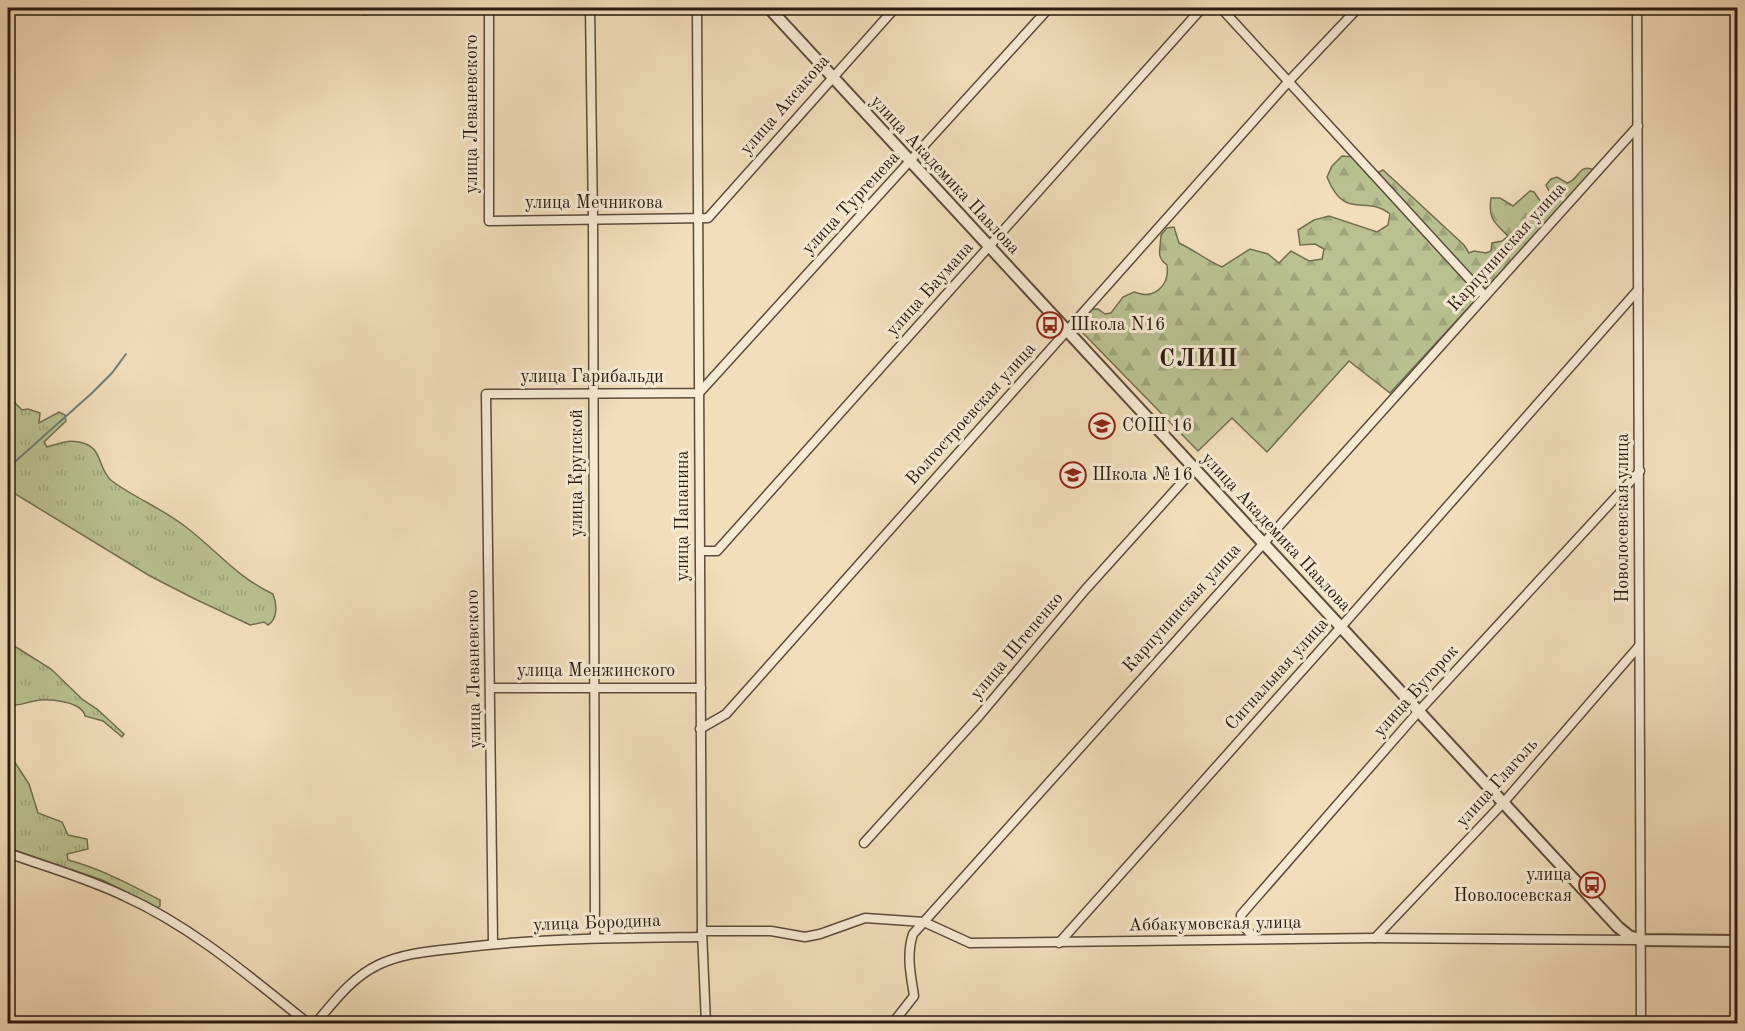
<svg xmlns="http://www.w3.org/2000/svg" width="1745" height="1031" viewBox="0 0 1745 1031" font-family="'Old Standard TT',serif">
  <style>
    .grass { fill: url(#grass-tufts); stroke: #726e51; stroke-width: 1.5 }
    .forest { fill: url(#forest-firs); stroke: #726e51; stroke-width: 1.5 }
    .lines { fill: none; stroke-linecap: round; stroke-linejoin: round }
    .stream { stroke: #6f7b76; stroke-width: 2 }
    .minor-casing { stroke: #5c4b3c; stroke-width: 11 }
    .tertiary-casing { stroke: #5c4b3c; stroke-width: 14 }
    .minor { stroke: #f7ead3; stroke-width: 8 }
    .tertiary { stroke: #f7ead3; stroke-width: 10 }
    .labels { text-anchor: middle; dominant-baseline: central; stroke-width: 6; stroke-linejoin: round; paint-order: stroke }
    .street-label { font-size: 18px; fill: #2a1a11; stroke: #f7ead3 }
    .poi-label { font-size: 18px; fill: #2a1a11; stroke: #f7ead3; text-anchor: start }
    .district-label { font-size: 24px; font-weight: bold; letter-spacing: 1.5px; fill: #2a1a11; stroke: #f7ead3 }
  </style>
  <defs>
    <pattern id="grass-tufts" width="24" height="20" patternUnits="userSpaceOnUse" patternTransform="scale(1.5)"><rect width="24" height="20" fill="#b9c191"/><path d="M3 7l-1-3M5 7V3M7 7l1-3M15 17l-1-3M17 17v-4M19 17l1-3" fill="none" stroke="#9fa57c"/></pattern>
    <pattern id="forest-firs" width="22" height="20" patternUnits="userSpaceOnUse" patternTransform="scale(1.5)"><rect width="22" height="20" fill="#b9c191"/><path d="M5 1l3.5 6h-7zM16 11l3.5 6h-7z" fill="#9fa57c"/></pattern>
  </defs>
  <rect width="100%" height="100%" fill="#f2debb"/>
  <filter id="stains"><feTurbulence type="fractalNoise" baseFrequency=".00333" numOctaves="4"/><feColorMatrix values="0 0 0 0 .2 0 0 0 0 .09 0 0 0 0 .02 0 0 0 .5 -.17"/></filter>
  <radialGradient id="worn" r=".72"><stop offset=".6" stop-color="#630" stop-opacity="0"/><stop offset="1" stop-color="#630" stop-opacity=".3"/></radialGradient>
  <g class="grass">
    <path d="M178,8H226C223,9 187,15 184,14C182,14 181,12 179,11Z"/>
    <path d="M360,8H383V12L364,15Z"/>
    <path d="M8,219L11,247L8,318Z"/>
    <path d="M8,386L16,404L22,410L28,409L40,413L39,423L59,412L65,415L66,421L44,442L47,447C60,443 72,438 86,444C103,451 98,470 112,481C135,498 163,509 186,527C217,551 237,577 273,594C277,604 278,619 268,625L264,622L250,625L195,599L150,576L12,492L8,484V462L11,459L9,451L8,452Z"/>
    <path d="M8,642L51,669L83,700L97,709L124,734L122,737L103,721L85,716C82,701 47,698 34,701C27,702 23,705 15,705L8,696Z"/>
    <path d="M8,757L12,758L29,784L38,813L62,822L68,835L87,839L88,849L67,854L68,860C102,869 129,884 160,900V906L157,908L102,880L8,848Z"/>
  </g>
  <path class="forest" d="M1342,156L1354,157L1373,175L1383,170L1464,245L1469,253L1474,251L1486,253L1491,251L1492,243L1502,241L1508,236C1494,222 1488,219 1491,198H1500L1513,206L1530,191L1534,192L1541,202L1548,203L1553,199L1546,185L1551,179L1557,177L1567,183C1580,180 1577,163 1595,170L1390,393L1349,361L1267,452L1232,418L1198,451L1077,327L1092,309H1098L1105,314L1111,313L1123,297L1134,292C1154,300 1170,286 1167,265C1155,257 1161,248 1161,235L1167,228L1174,227L1179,243C1194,250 1206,260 1222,267L1250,249L1268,254L1279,263L1291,251L1309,261L1322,259L1324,249L1315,244L1300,245L1298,230L1314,220L1329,216L1377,232L1388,225L1390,214C1365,194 1345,222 1327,177L1332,166Z"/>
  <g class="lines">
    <path class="stream" d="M8,468L92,393L112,373L126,354"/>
    <g class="minor-casing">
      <g id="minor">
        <path d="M489,8V221L708,218L895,8"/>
        <path d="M590,8L593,220L595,938"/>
        <path d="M697,8L702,931L706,1024"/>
        <path d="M1221,8L1485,296"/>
        <path d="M1637,12L1641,1024"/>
        <path d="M700,551H717L1202,8"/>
        <path d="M491,688H701"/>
        <path d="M700,729L726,714L1289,81L1358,8"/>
        <path d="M864,843L979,716L1085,590L1194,469"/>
        <path d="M8,853C46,867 87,878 124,896C193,927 250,977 309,1024"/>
        <path d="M702,931H771L805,937L820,934L865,918L924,922L970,943L1375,938L1635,940"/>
        <path d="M1375,938L1504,802L1639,646"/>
        <path d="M1255,939L1241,923V915L1419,711L1640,471"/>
        <path d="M1059,943L1341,627L1638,290"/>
        <path d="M493,944L486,394L699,393L1049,8"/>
        <path d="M315,1024C334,1002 351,978 378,965C403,953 432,951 459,948C539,938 621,938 702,937"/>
        <path d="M896,1024V1019L914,996C911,976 906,955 913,934L1638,126"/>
      </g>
    </g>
    <g class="tertiary-casing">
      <path id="tertiary" d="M769,8L1618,927L1629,936L1641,940L1738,941"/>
    </g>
    <use href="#minor" class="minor"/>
    <use href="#tertiary" class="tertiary"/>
  </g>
  <defs>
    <g id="bus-ring" transform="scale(1.35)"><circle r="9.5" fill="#f7ead3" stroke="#8f2418" stroke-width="1.5"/><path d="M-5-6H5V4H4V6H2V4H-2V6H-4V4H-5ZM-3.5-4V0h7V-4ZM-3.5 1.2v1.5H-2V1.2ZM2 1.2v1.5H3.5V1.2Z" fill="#8f2418"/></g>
    <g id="school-ring" transform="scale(1.35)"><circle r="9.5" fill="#f7ead3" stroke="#8f2418" stroke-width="1.5"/><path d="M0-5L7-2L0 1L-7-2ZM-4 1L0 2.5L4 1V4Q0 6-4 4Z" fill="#8f2418"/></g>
  </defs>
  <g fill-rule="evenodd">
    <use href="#bus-ring" x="1050" y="325"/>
    <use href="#school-ring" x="1102" y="426"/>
    <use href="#school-ring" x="1073" y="475"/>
    <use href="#bus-ring" x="1592" y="885"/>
  </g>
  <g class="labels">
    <g class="street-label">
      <text transform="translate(785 105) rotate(-49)">улица Аксакова</text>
      <text transform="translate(472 114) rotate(-90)">улица Леваневского</text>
      <text transform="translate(945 175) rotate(47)">улица Академика Павлова</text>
      <text x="594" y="203">улица Мечникова</text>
      <text transform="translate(851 203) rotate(-47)">улица Тургенева</text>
      <text transform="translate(1507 247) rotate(-48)">Карпунинская улица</text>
      <text transform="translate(930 289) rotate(-48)">улица Баумана</text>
      <text x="592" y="377">улица Гарибальди</text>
      <text transform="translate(971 414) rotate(-48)">Волгостроевская улица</text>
      <text transform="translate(577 473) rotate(-90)">улица Крупской</text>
      <text transform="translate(683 516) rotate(-90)">улица Папанина</text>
      <text transform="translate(1623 518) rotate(-90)">Новолосевская улица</text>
      <text transform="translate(1276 532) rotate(47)">улица Академика Павлова</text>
      <text transform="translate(1182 608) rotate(-48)">Карпунинская улица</text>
      <text transform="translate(1017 646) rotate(-50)">улица Штепенко</text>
      <text transform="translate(474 669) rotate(-91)">улица Леваневского</text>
      <text x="596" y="671">улица Менжинского</text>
      <text transform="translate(1277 674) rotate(-48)">Сигнальная улица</text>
      <text transform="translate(1416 691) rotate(-48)">улица Бугорок</text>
      <text transform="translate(1497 783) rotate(-48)">улица Глаголь</text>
      <text transform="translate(597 923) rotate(-2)">улица Бородина</text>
      <text transform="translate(1215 924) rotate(-1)">Аббакумовская улица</text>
    </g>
    <g class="poi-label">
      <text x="1070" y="325">Школа N16</text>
      <text x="1122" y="426">СОШ 16</text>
      <text x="1092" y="475">Школа №16</text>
      <text x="1572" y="875" text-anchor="end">улица<tspan x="1572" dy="21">Новолосевская</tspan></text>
    </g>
    <g class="district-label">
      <text x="1199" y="360">СЛИП</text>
    </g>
  </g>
  <rect width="1745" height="1031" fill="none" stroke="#f2debb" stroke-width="30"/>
  <rect x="9" y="9" width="1727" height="1013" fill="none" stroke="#2a1a11" stroke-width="3"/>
  <rect x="15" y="15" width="1715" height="1001" fill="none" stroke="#2a1a11" stroke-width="1.5"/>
  <rect width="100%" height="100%" filter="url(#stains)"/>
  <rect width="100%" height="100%" fill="url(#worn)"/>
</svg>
